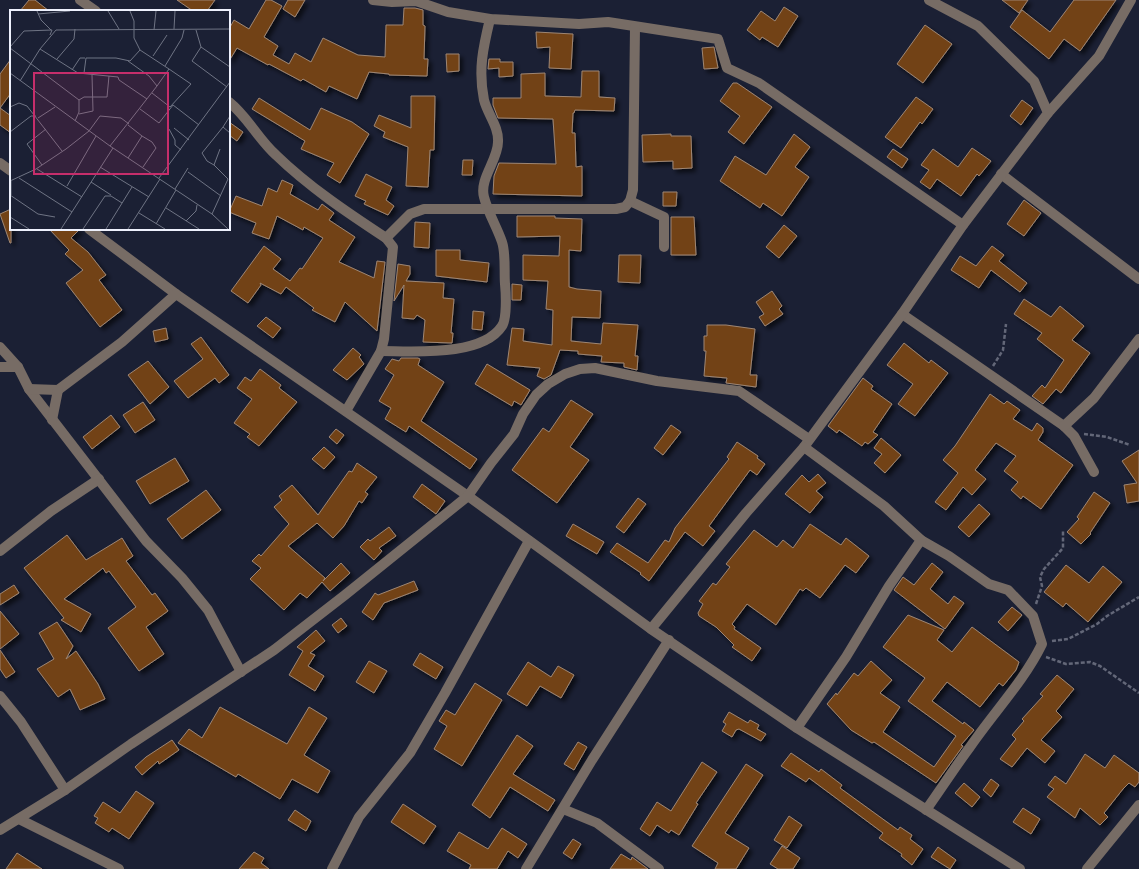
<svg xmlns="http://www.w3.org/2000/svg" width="1139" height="869" viewBox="0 0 1139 869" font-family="Figtree,sans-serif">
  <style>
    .building { fill: #724215; stroke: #9e8674; filter: url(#shadow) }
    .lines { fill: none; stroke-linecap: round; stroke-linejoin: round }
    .path { stroke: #636778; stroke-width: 2.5; stroke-dasharray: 4 2; stroke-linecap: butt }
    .minor { stroke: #776c65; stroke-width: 10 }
    .inset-road { fill: none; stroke: #6f7484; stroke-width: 1 }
    .view { fill: #c62e6b; fill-opacity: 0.15; stroke: #c62e6b; stroke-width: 2 }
    .inset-edge { fill: none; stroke: #eef1fd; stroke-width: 2 }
  </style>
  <defs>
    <filter id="shadow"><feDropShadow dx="3.5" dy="3.5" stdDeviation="2" flood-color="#0009"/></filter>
  </defs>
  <rect width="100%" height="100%" fill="#1b2034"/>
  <g class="building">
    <path d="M29,0H35L49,11H20Z"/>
    <path d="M177,0H215L207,11H193Z"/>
    <path d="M266,0H271L282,6L264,37L278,46L273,55L289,64L295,53L311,62L323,38L358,55L385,57L386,25H403L404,8H415L423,10V25L425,26L424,59H428L427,76L389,75V74L369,72L357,99L329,86L326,92L303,79L301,81L269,64L268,65L237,48L229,61V29L234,20L249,29Z"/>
    <path d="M288,0H305L295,17L283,9Z"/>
    <path d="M1002,0H1028L1019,13Z"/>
    <path d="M1074,0H1116L1080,51L1064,39L1049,59L1010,27L1022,10L1050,32Z"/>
    <path d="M784,7L798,16L778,47L762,37L760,40L747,30L761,11L775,21Z"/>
    <path d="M925,25L952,44L923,83L897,64Z"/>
    <path d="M536,32L573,34L571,69L549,68L550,47L537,48Z"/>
    <path d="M714,47L718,68L704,69L702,48Z"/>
    <path d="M446,54H459V71L447,72Z"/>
    <path d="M11,59V93L0,108L11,116V133L0,125V74Z"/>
    <path d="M489,59H500V62H513V76L499,77V68L488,69Z"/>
    <path d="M582,71H599V97L615,98L614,111L575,110L574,113H573L572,133H575L576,167L582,166V196L493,194L494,176L499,163L556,164L553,119L498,118L493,105V98H521V74L545,73V96L581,97Z"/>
    <path d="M733,83H737L772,107L744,144L728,132L740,116L720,101Z"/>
    <path d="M411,96H435L434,150H430L428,187L406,186L408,147L383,137L385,132L374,126L379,115L411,128Z"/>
    <path d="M916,97L933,109L922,124L920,122L901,148L885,137Z"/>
    <path d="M259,98L310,130L321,108L352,122L369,134L340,183L327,175L334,163L301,149L305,141L252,109Z"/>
    <path d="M1022,100L1033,108L1021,125L1010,116Z"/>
    <path d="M229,122L243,132L237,141L229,135Z"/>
    <path d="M671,134V136H691L692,168L673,169V161L643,162L642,135Z"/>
    <path d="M794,134L810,147L795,167L809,177L782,216L763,203L760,208L720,181L735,156L766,175Z"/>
    <path d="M972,148L991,161L979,176L977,174L961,196L937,179L930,189L920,182L929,170L921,165L933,149L958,167Z"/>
    <path d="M893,149L908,159L902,168L887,157Z"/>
    <path d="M463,160H473L472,175H462Z"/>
    <path d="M366,174L392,187L386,200L394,206L388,215L364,204L366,201L355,196Z"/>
    <path d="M282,180L293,185L290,194L318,210L322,204L334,213L329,220L355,237L339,262L374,278L377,261L385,262L377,331L345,302L335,322L312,310L314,308L286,287L281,294L260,283L261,285L248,303L231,291L264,246L281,259L273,269L290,281L300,268L302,269L323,238L304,227L303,230L277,216L269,239L252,233L256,223L229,212L236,196L262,206L268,188L277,192Z"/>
    <path d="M663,192H677L676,206H663Z"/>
    <path d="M1024,200L1041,213L1024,236L1007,224Z"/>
    <path d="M11,209V243H10L0,214Z"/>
    <path d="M517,216H555V218L582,219L581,251L569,250V287L577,289L601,291L600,318L572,317L571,341L601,344L603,323L638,325L635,356H638L637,370L624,367V363L601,362L602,356L578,354V351L560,350L551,375L544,379L537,376L540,368L507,365L512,328L524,329L523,341L552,345L553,310L546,309L548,281L523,280V255L559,256L560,236L517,237Z"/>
    <path d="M671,217H694L696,255H671Z"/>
    <path d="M415,222L430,223L429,248L414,247Z"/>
    <path d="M784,225L797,236L779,258L766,247Z"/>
    <path d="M49,229H80L71,238L88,252L106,275L99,280L122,310L100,327L66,283L83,270L65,254L69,250Z"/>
    <path d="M992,246L1004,255L999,261L1027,283L1020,292L991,270L979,288L951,270L960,256L976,266Z"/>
    <path d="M436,250H460V260L489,263L487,282L436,276Z"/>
    <path d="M619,255H641L640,283L618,282Z"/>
    <path d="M398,264L410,266V274L406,281L444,283L443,298L454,299L451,333H453L452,343L423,342L425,320L417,315L414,319L402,318L404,285L394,301Z"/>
    <path d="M512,284L522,285L521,300H512Z"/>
    <path d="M772,291L782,306L779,309L783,314L765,326L759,317L764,314L756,302Z"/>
    <path d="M1024,299L1051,317L1060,306L1084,326L1072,340L1090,353L1061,393L1056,389L1043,404L1032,396L1042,385L1045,388L1064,360L1037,339L1042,333L1014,314Z"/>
    <path d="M473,311L484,312L482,330L472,329Z"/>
    <path d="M266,317L281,328L273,338L257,326Z"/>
    <path d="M707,325H726L755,329L750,375H757L756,387L726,383L727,378L704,376L706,351H704V336H707Z"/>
    <path d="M166,328L168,339L155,342L153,331Z"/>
    <path d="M201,337L229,375L219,383L215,378L188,398L174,381L203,359L191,344Z"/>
    <path d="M904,343L929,363L931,360L948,373L915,416L898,404L913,384L887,365Z"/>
    <path d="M353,348L361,355L359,357L364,364L347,380L333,370Z"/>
    <path d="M401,358H418L420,359L418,365L444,382L421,421L477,459L470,469L409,426L406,432L385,419L391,408L379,401L394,375L385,369L392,359L399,361Z"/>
    <path d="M148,361L169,387L150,404L128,375Z"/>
    <path d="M487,364L530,390L521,405L514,401L512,406L475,384Z"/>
    <path d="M260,369L281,385L279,388L297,402L259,446L247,437L250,434L234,423L252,399L237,388L245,377L251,381Z"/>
    <path d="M863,378L873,386L871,389L892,404L873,432L878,435L868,444L865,442L862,446L839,430L837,433L828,426Z"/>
    <path d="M990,394L1004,404L1007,401L1020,410L1013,419L1032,431L1037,423L1043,428V432L1038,440L1073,465L1041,509L1023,496L1021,499L1011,490L1018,482L1004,471L1016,456L996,443L975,470L986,479L972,495L963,487L946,510L935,502L958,473L943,460L955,446Z"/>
    <path d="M571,400L593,414L570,447L589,460L557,503L512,470L543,428L549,432Z"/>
    <path d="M143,402L155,420L135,433L123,415Z"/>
    <path d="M111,415L120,427L92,449L83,437Z"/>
    <path d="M671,425L681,432L663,455L654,448Z"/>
    <path d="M336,429L344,435L337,444L329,437Z"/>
    <path d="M881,438L901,455L885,473L874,463L882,454L874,448Z"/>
    <path d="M737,442L758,456L757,458L765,464L757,475L750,470L709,526L715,531L703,546L685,532L649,581L640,574L641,573L610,552L617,543L648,563L665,540L669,542L675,528L729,459L727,457Z"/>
    <path d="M324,447L335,457L324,469L312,459Z"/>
    <path d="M1139,450V501L1127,503L1124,485L1137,483L1122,461Z"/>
    <path d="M175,458L189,481L150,504L136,481Z"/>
    <path d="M357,463L377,477L365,492L368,494L362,503L359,501L344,526L333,538L317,523L288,546L325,578L323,581L341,563L350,573L330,591L322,582L307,598L300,593L284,610L250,579L261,568L252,561L259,554L261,556L289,524L274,507L282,500L279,496L292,485L318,515L349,471L352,472Z"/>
    <path d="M818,474L826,483L816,491L823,497L810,513L785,494L802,475L809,482Z"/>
    <path d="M422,484L445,501L436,514L413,497Z"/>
    <path d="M206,490L221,510L182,539L167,519Z"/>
    <path d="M1094,492L1110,503L1090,533L1091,534L1081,544L1067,532L1079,519L1077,517Z"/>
    <path d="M638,498L646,504L624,533L616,527Z"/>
    <path d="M979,504L990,514L969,537L958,527Z"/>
    <path d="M573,524L604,542L597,554L566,536Z"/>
    <path d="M810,524L841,545L846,538L869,556L856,573L845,565L820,598L806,588L803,591L800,589L776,625L747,604L732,624L735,627L734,629L761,648L752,661L732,647L734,645L716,627L699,616L698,613L703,604L699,601L713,583L716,585L730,567L726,564L754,530L777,547L783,540L793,548Z"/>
    <path d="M389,527L396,536L379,548L382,551L374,560L360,547L368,539L370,541Z"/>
    <path d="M67,535L86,560L122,538L133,556L126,561L152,595L155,593L168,611L146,627L164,654L139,671L108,628L136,607L109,571L106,573L103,568L64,599L91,614L81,632L61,620L64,618L24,568Z"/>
    <path d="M932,563L943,572L930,589L948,604L954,596L964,603L945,629L894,590L903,577L914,585Z"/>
    <path d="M1066,565L1089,583L1103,566L1122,582L1088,622L1066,603L1063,607L1044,592Z"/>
    <path d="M414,581L418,590L384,603L373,620L362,612L375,593L378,595Z"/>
    <path d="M14,585L19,593L0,605V594Z"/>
    <path d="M1012,607L1022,615L1008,631L998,622Z"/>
    <path d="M0,611L19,634L0,649Z"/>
    <path d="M908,615L944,630L937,640L952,652L972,627L1019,662L1016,670L1003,686L999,683L980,707L947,682L932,701L963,724L964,722L974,730L961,745L963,746L936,783L874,742L872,743L851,730L827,704L836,693L837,695L854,673L858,676L871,661L892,680L880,693L900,707L883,732L934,767L956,736L908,701L925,678L883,647Z"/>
    <path d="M341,618L347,626L338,633L332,625Z"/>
    <path d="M57,622L73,646L66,659L76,651L98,684L105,699L80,710L70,689L58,697L37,669L54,659L39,633Z"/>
    <path d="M316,630L325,641L310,653L315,655L308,666L324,676L315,691L289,675L303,651L297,647Z"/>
    <path d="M0,650L15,672L6,678L0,669Z"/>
    <path d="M420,653L443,667L436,679L413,665Z"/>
    <path d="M369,661L387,671L374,693L356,682Z"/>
    <path d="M528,662L551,677L558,666L574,675L561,698L540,686L527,706L507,694Z"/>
    <path d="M1057,675L1074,689L1056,711L1062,717L1041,740L1055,751L1045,763L1027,748L1012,767L1000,759L1016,739L1012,735L1024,721L1022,719L1043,696L1040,694Z"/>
    <path d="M475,683L502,700L462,766L434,749L447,726L439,721L446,710L455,715Z"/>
    <path d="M220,707L287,744L309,707L327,718L304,755L330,771L318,793L292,779L280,799L238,774L236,777L178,743L189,729L202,738Z"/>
    <path d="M729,712L748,723L750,720L759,725L757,729L766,734L761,741L739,729L736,730L732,737L722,731L726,724L723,722Z"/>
    <path d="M517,735L533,746L513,774L555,800L548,811L510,787L490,818L472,805Z"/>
    <path d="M172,740L179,750L159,764L158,761L142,775L135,767L146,757Z"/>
    <path d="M578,742L587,747L574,770L564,764Z"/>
    <path d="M791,753L819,772L821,769L842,785L840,788L898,830L900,827L912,835L910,839L923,849L912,865L901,856L902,854L879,838L883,833L809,778L806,782L781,766Z"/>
    <path d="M1085,754L1105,768L1114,755L1139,773V782L1135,787L1129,783L1123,789L1104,813L1108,817L1100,825L1080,808L1075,818L1047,797L1054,789L1048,785L1055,776L1066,784Z"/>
    <path d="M702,762L717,772L696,803L698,804L679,835L671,830L669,833L657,825L650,836L640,829L657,802L671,811Z"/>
    <path d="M746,764L763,775L725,833L749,848L736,869H715L718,863L692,846Z"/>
    <path d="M991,779L999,785L991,797L983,790Z"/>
    <path d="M964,783L980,797L972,807L955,793Z"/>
    <path d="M136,791L154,803L129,839L112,828L109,832L95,823L98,818L94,816L103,802L120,813Z"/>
    <path d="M403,804L436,826L424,844L391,822Z"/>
    <path d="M1023,808L1040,819L1031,834L1013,822Z"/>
    <path d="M295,810L311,821L306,831L288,820Z"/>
    <path d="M789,816L802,825L787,848L774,840Z"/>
    <path d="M502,828L527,844L518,858L508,851L497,869H469L471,865L447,851L459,832L488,849Z"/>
    <path d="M573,839L581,844L572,859L563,853Z"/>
    <path d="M782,846L800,858L793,869H778L770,864Z"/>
    <path d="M938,847L956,860L950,869L931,857Z"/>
    <path d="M254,852L264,858L261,863L269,869H239Z"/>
    <path d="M17,853L42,869H6Z"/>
    <path d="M621,854L631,860L632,857L648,869H610Z"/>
  </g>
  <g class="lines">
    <g class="path">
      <path d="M993,366L1003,350L1006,324"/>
      <path d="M1084,434L1107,437L1130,445"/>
      <path d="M1036,604L1042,586L1040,577L1044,569L1063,548V531"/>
      <path d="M1052,641L1068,639L1097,624L1107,616L1139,597"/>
      <path d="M1046,657L1066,664L1090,662L1100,666L1139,693"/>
    </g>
    <g class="minor">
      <path d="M80,0L96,11"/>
      <path d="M373,0L392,2L416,1L448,12L490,19L579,24L608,22L718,39L727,68L759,83L963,225"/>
      <path d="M229,102C248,117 258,139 276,155C309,187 348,213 386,238L393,247L384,339L381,351L346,411"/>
      <path d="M1048,113L1099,56L1131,0"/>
      <path d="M0,163L11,171"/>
      <path d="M1001,174L1139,279"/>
      <path d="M630,201L664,217V247"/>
      <path d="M89,229L176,294L468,496L651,629L797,728L1020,869"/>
      <path d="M386,238L410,214L424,209H616L625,207L630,201L633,190L635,27"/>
      <path d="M902,314L1064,426L1074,436L1094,472"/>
      <path d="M0,347L18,367L29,389L146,541L182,578L208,610L241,672"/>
      <path d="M381,351C413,351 482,357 502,326C507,319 506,294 505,284C504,272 506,254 502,242C497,227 488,213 484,197C479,179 498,160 498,142C499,127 488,115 484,100C478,70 483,48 490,19"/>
      <path d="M0,367H18"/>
      <path d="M29,389L58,390L122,342L176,294"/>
      <path d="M52,420L58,390"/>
      <path d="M1064,426L1094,398L1139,339"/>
      <path d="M921,540L949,556L989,584L1008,590L1033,616L1042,644C1024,681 994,712 970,747C955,767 941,789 926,810"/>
      <path d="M0,551L51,511L99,479"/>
      <path d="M651,629L746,513L804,447L902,314L963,225L1048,113L1034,81L978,26L929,0"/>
      <path d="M0,696L21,722L65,790"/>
      <path d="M797,728L846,657L889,586L921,540L884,506L804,447"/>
      <path d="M563,809L597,823L659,869"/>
      <path d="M19,819L119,869"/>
      <path d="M0,830L65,790L131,744L274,650L345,595L468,496L491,463L514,434L523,414L536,395L548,384L565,374L580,369L595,368L657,381L739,391L809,439"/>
      <path d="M332,869L359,817L410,753L445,693L529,541"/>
      <path d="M526,869L592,760L669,640"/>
      <path d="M1087,869L1139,805"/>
    </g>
  </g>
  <g transform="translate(10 10)">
    <rect width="220" height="220" fill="#1b2034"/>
    <path class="inset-road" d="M27,1L31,10L41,20M98,1L109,19M120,1L124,11V28L130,40L159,59L147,76M28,4L60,1M164,19L165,1M144,20L146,1M186,20L191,37L220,57M0,37L14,21L42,20L40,25M191,37L182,51L217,77M0,38L69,90V102L65,111M30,39L68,63L108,67L109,70L137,89M143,46L157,25M47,49L64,29L65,19M155,56L172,28L174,20M62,60L70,48H75M0,63L100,136L202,204L218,219M74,63L76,48H106L120,51L130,40M10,71L30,39L46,20L220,19M142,83L160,97L181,74L159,59M69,90L74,87H97L99,66M0,97L9,93L17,96L52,141M130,99L149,113L163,95L189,115M69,104L83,101L82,65M220,106L213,117L220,123M28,108L45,97M164,118L179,130M159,119L165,130V135L171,140M0,122L21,106H26M132,126L142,132L146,138L133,157M100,136L147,76L139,66L118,51M118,148L132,126L118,115M32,155L17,134L36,119M204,155L197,151L192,143L213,117M90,157L139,187M27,159L72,187M178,162L211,186M9,168L62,202M149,168L220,72M0,171L26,159L56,139L79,121L90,106L111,108L119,114M81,172L101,185M57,176L86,126M165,179L178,158M0,185L28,204L45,207M1,185V171M156,198L189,219M129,203L155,219M202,204L218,169L204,155L210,139M0,207L19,219M176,211L186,201L187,195M146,214L166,180M51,219L103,138M73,219L95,186H101L112,193M96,219L122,177M118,219L150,169"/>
    <path class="view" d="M24,63H158V164H24Z"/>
    <rect width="220" height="220" class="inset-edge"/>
  </g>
</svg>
